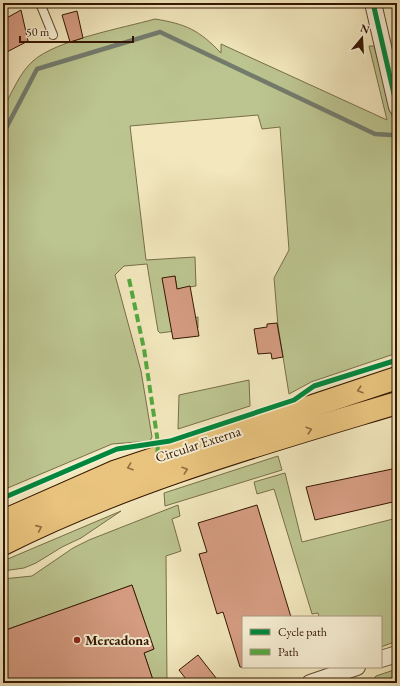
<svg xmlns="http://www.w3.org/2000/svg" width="400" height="686" viewBox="0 0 400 686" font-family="'EB Garamond',serif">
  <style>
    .green { fill: #bcc590; stroke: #786e48 }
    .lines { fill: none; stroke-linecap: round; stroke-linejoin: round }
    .stream { stroke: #737b6d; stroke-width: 4.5 }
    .building { fill: #d59c82; stroke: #351601 }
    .lane-casing { stroke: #644a30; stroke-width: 10 }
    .street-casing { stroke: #644a30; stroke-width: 18 }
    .primary-casing { stroke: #351601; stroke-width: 24 }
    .lane { stroke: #f7efd4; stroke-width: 8 }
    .street { stroke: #f7efd4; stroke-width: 16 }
    .primary { stroke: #e9c47e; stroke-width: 22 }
    .quiet { stroke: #54a940; stroke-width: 4; stroke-dasharray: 8 4; stroke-linecap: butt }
    .cycleway-casing { stroke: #f7efd4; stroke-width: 8 }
    .cycleway { stroke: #00873e; stroke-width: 5 }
    .oneway { stroke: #8f6d40 }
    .poi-dot { fill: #8f2418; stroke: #f7efd4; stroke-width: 1.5 }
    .labels { text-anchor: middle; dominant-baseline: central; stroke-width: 4; stroke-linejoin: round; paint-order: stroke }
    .street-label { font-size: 14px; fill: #351601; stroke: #f7efd4 }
    .poi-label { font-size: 14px; font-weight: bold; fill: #351601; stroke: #f7efd4; text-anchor: start }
  </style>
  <rect width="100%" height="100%" fill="#f2e7bd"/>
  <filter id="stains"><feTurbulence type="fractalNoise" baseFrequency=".005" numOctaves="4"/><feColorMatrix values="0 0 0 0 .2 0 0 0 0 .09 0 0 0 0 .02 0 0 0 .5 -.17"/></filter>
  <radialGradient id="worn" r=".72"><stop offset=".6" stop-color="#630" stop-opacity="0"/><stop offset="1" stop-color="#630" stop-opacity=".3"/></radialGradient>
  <g class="green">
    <path d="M155,19C186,24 199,30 221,53V44L387,120L369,46H374L397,135V353L311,382L289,394L278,326L274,278L289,250L280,127L262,129L258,115L130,126L146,260L195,257L196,286L177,289L175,276L170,322L198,317V328L160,333L158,331L147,264L124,266L115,275L141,371L152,437L150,441L112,444L3,490V108C12,93 20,72 33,61C56,40 123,28 155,19Z"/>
    <path d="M249,380L250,406L178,429L179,395Z"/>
    <path d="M278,456L282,470L165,506L164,493Z"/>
    <path d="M285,473L302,542L397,518V641L381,647V617H319L318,613L312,614L274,489L257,494L254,482Z"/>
    <path d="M178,505L180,516L172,519L181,551L166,556L167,683H154L144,653L154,649L132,585L3,631V579L32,576L73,548L89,540Z"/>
    <path d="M121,511L81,538L62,547L36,563L24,568L3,571V561Z"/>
    <path d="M397,669V683H370L376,676Z"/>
  </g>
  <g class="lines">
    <path class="stream" d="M3,134L37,69L160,32L375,134L392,135"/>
  </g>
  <g class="building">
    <path d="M21,10L28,41L3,54V20Z"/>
    <path d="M77,11L83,38L70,42L62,15Z"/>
    <path d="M175,276L177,289L190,286L199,336L173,339L162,278Z"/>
    <path d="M277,323L283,357L272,359L271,353L258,354L254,329L267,327V324Z"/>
    <path d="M397,468V501L315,520L306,487Z"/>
    <path d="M257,505L291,617H243V667H240L223,612L217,614L199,554L207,552L198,523Z"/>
    <path d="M132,585L154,649L144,653L154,683H3V631Z"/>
    <path d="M198,655L220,683H189L179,670Z"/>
  </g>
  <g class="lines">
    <g class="lane-casing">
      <path id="lane" d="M40,3L53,35"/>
    </g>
    <g class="street-casing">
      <g id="street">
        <path d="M373,3L397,107"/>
        <path d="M381,659L397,654"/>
        <path d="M310,683L357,667"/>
      </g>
    </g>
    <g class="primary-casing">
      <g id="primary">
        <path d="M3,521L114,472L397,378"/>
        <path d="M3,544C128,481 264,443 397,403"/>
      </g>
    </g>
    <use href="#lane" class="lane"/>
    <use href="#street" class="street"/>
    <use href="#primary" class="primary"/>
    <path class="quiet" d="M129,279L144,349L158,443L157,458"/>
    <g class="cycleway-casing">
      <g id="cycleway">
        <path d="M373,3L397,107"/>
        <path d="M3,498L117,449L170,441L294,400L314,386L397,360"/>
      </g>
    </g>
    <use href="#cycleway" class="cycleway"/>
  </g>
  <defs><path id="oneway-chevron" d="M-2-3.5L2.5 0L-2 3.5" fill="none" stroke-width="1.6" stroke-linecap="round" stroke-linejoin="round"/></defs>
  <g class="oneway">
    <use href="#oneway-chevron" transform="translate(360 390) rotate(162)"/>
    <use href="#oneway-chevron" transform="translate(309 430) rotate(-17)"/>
    <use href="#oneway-chevron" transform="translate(130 467) rotate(161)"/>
    <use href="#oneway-chevron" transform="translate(185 470) rotate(-19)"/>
    <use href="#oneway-chevron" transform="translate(39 528) rotate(-24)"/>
  </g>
  <circle class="poi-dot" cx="77" cy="640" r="4"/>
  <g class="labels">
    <g class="street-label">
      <text transform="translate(198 444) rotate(-18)">Circular Externa</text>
    </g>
    <g class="poi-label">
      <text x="85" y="640">Mercadona</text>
    </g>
  </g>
  <rect width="400" height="686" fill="none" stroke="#f2e7bd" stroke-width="16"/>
  <rect x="4" y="4" width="392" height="678" fill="none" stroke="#351601" stroke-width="2"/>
  <rect x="8" y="8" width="384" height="670" fill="none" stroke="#351601"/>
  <rect x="242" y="616" width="140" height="52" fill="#f7efd4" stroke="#a99880"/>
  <rect x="250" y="629" width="20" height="6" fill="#00873e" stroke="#a99880"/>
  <text x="278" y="636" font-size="12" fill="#351601">Cycle path</text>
  <rect x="250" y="649" width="20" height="6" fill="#54a940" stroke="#a99880"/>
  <text x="278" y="656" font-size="12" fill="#351601">Path</text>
  <g transform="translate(362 38) rotate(18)" stroke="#f7efd4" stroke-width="3" paint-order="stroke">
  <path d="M0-3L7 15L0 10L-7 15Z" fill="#351601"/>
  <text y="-6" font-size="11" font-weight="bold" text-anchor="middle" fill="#351601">N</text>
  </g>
  <path d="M20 36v6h113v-6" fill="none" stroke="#351601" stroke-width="2"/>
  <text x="26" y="36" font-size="12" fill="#351601" stroke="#f7efd4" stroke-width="3" paint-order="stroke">50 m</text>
  <rect width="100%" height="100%" filter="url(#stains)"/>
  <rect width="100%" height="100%" fill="url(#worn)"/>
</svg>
